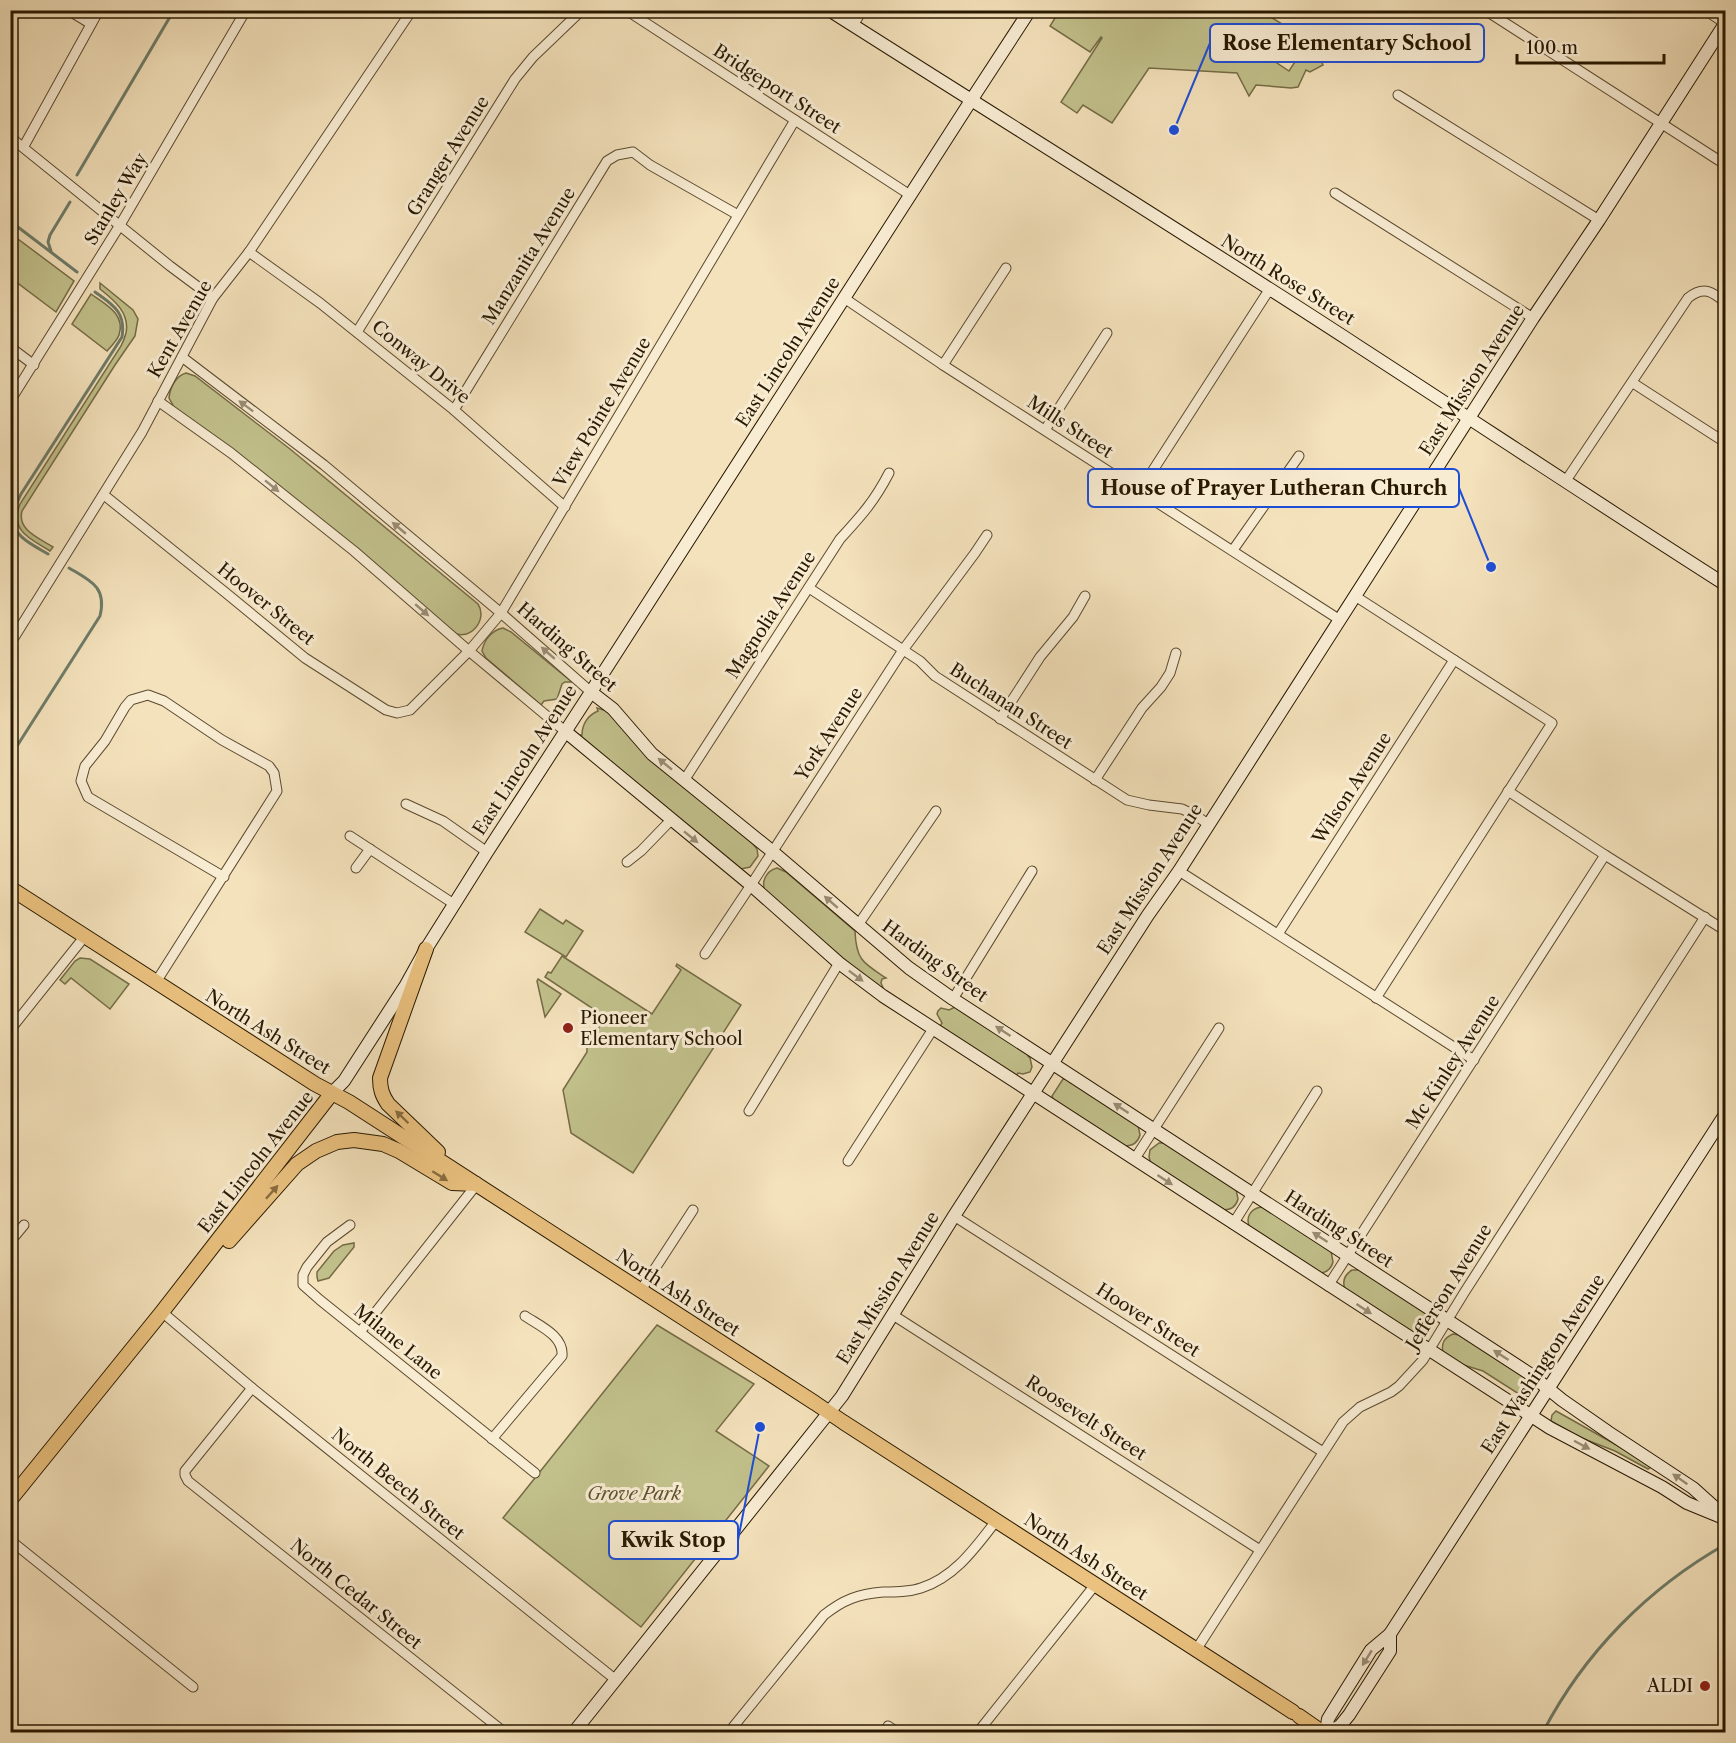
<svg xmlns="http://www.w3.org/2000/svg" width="1736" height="1743" viewBox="0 0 1736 1743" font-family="'Libre Caslon Text',serif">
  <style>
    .green { fill: #c2c18c; stroke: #756c46; stroke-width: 1.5 }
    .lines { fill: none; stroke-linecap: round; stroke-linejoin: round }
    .stream { stroke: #6e7c69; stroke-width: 3 }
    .street-casing { stroke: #5b4a2f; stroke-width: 11 }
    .secondary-casing { stroke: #281800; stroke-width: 14 }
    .primary-casing { stroke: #281800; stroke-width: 16 }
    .street { stroke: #f8ecd3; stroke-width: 9 }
    .secondary { stroke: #f8ecd3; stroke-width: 12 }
    .primary { stroke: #eac17e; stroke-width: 14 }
    .oneway { fill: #9a8d74 }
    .oneway2 { fill: #896c3f }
    .poi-dot { fill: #8f2418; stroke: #f8ecd3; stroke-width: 2 }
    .labels { text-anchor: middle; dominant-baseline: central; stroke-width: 6; stroke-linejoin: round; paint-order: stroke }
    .street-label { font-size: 18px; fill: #281800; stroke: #f8ecd3 }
    .poi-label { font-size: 18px; fill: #281800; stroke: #f8ecd3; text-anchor: start }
    .park-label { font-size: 18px; font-style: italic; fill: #5e5331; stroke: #f8ecd3 }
    .leader { fill: none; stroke: #1d4ed8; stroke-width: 2 }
    .callout-dot { fill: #1d4ed8; stroke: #f8ecd3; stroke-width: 2 }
    .callout { fill: #f8ecd3; stroke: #1d4ed8; stroke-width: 2 }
    .callout-label { font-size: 20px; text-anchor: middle; font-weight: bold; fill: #281800 }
  </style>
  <rect width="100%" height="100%" fill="#f4e2bc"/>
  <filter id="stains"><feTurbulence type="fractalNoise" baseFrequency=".00333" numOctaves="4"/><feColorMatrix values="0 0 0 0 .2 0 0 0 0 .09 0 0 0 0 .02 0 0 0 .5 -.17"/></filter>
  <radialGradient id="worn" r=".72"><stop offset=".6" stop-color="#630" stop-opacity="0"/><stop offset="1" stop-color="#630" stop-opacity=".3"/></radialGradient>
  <g class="green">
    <path d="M1060,10L1261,11L1287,27L1271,50L1275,53L1271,59L1289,71L1302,51L1314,46L1323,65L1310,72L1306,70L1298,87L1291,88L1256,85L1249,96L1237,73L1149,68L1112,123L1083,105L1077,113L1061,102L1102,38L1101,37L1090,52L1050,26Z"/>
    <path d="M10,233L74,281L56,312L11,278Z"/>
    <path d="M100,283L133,310L138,319L135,336L115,365L22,511C17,530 39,538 53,547L50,551C31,539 9,531 20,504L121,346C123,342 125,337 126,333C130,313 114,300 100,289Z"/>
    <path d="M91,294C105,304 126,314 119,335C117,341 111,346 107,351L72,324Z"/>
    <path d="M186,373L195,376L290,449L478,604C488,619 471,641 454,633L270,479L174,407L169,398C170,387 176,376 186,373Z"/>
    <path d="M503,628L511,632L572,682H565L562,684L557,699L544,701L541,705L486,658L482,651C484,640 492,630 503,628Z"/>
    <path d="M597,708L607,711L650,758L753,844L757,849L758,856L750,867L741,869L582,738L580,735H582C582,724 588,715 598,711Z"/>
    <path d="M777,868L786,872L855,931C856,960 863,963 886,978L882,979L881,983L885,992L872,983L765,892C761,881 766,871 777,868Z"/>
    <path d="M540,909L563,924L566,920L583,931L566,957L525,932Z"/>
    <path d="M562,956L652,1014L681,970L676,966L677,964L741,1005L633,1173L571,1133L563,1090L587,1052V1044H589L602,1022V1020L604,1016L545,977L548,972L551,973Z"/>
    <path d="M80,958L90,959L129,984L110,1009L71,978L65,984L60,980L75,961Z"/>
    <path d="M538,979L561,994L545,1017L537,981Z"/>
    <path d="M955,1007L1029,1054L1028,1056L1030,1058L1032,1067L1030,1072L1023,1074L1018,1073L1016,1076L940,1026L942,1023L937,1014L938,1011L941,1008L949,1010Z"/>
    <path d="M1063,1079H1068L1138,1125L1140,1135C1138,1142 1133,1146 1125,1146L1054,1101L1052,1096Z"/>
    <path d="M1159,1143H1166L1236,1189L1238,1199C1236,1207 1231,1210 1223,1210L1151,1164L1149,1157L1150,1150Z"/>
    <path d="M1261,1207L1265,1208L1331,1251L1333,1262C1331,1269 1326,1273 1319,1273L1250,1228C1245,1218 1250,1209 1261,1207Z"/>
    <path d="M354,1243V1247L329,1278L318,1281L317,1277V1272L334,1251L343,1245Z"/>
    <path d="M1352,1270H1360L1430,1316L1432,1321L1431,1330L1424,1336L1418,1337L1345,1289C1342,1281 1344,1275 1352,1270Z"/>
    <path d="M657,1325L754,1384L716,1431L769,1466L641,1627L503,1518Z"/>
    <path d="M1453,1334L1459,1335L1525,1377L1530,1385L1522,1396L1483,1371L1457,1363L1443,1353C1441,1343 1444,1338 1453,1334Z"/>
    <path d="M1556,1411L1629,1452L1651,1467L1648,1469L1615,1451L1579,1437L1551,1421L1552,1415Z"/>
  </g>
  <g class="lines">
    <g class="stream">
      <path d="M77,175L174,10"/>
      <path d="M10,221L77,272"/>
      <path d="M51,251L48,242L50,235L70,202"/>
      <path d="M48,554C35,546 11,536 13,517C13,509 18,501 21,494L122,337C126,312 113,305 95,292"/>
      <path d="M10,757L100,616C107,587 91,581 69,568"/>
      <path d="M1543,1732C1584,1653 1648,1588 1726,1544"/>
    </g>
    <g class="street-casing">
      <g id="street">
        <path d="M68,10L91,24"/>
        <path d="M626,10L910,195"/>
        <path d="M1485,10L1726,165"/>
        <path d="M1705,10L1726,24"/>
        <path d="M853,26L862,10"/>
        <path d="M1398,95L1599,220"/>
        <path d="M10,137L170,266L213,298"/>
        <path d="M24,146L99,10"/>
        <path d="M1335,193L1533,318"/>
        <path d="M249,252L320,303L454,410L565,507"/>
        <path d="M844,298L943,365L1340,620"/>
        <path d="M357,332L515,79L533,57L582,10"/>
        <path d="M10,347L34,365"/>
        <path d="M182,357L324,465L501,613L591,692"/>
        <path d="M943,365L1006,268"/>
        <path d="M1633,383L1726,443"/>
        <path d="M10,401L120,225L246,10"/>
        <path d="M158,401L231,453L354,551L469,651L566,732"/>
        <path d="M454,410L607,161L617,155L633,152L650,165L738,215"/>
        <path d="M1045,430L1107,333"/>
        <path d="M1565,482L1688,298C1704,285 1713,292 1726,303"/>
        <path d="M1139,492L1269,290"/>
        <path d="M104,495L226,593L305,658L386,710L397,713L410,710L469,651L501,613L795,120"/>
        <path d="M1233,550L1299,456"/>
        <path d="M809,588L920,661L935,676L1127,800L1149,805L1182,809L1195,815L1208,824"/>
        <path d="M1355,596L1552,723L1376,998"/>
        <path d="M10,644L142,432L213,298L249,252L412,10"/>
        <path d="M1000,719L1040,657L1073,617L1085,596"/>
        <path d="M685,779L840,539C861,516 874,502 889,473"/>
        <path d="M1095,780L1142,708L1161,687L1170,673L1176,653"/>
        <path d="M1508,791L1605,855L1726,931"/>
        <path d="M406,804L443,821L487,852"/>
        <path d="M350,836L454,904"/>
        <path d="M627,862L641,851L671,820"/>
        <path d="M356,868L370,849"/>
        <path d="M1179,871L1474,1060"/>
        <path d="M858,925L936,811"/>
        <path d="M1278,934L1454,660"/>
        <path d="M705,954L751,885L903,650L975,553L987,535"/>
        <path d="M156,982L277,791L274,773L269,766L222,740L164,701L148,695L131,700L125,707L105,741L85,766L81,781L88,797L224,877"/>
        <path d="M953,999L1032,871"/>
        <path d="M10,1030L85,936"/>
        <path d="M749,1111L839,963"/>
        <path d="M1134,1160L1219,1028"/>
        <path d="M848,1161L933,1029"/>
        <path d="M954,1216L1323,1452"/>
        <path d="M1233,1224L1317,1091"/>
        <path d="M350,1225L327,1242L307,1267L303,1275V1285L320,1300L535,1473"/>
        <path d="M10,1242L24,1225"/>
        <path d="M1328,1286L1605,855"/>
        <path d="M641,1290L693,1210"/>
        <path d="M162,1312L252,1388L616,1680"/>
        <path d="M893,1315L1260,1550"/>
        <path d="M360,1332L477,1184"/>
        <path d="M252,1388L185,1471V1475L188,1481L504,1732"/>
        <path d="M492,1439L562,1356C564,1336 540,1326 525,1316"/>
        <path d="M10,1540L193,1687"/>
        <path d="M1196,1650L1343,1422L1360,1407L1391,1392L1399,1386L1423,1360L1464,1293L1705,917"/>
        <path d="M888,1726L897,1732"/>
        <path d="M729,1732L824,1615C843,1600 858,1594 883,1592C896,1592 909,1592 921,1588C955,1577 975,1548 996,1521"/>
        <path d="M978,1732L1095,1585"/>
      </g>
    </g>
    <g class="secondary-casing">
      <g id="secondary">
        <path d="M829,10C1005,122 1183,232 1358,346C1480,425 1602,506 1726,585"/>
        <path d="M591,692L613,709L652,754L773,852L909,968L953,999L1530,1374L1562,1400L1608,1432L1693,1488L1722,1514"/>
        <path d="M566,732L751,885L839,963L883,996L1550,1428L1662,1487L1687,1503L1726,1519"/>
        <path d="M332,1093L344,1081L406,985L426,949L487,852L591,692L972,99L1030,10"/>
        <path d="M574,1732L842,1396L954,1216L1148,915L1179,871L1533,318L1599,220L1726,22"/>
        <path d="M1326,1732L1328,1719L1331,1714L1371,1650L1390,1634L1726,1113"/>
        <path d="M1330,1732L1340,1726L1349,1715L1390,1651V1634"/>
      </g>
    </g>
    <g class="primary-casing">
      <g id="primary">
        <path d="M10,888L315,1084L349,1102L815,1403L843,1422L1293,1712"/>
        <path d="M426,949L380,1078C380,1089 382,1095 388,1104L438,1152"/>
        <path d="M229,1241L297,1164L316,1151L337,1142L354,1140L383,1144L399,1151L452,1183L476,1184"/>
        <path d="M10,1500L162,1312L332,1093"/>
        <path d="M1299,1716L1322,1732"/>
      </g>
    </g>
    <use href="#street" class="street"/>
    <use href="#secondary" class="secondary"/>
    <use href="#primary" class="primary"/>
  </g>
  <defs><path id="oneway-solid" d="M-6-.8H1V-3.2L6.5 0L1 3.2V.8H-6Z" transform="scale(1.5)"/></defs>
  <g class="oneway">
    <use href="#oneway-solid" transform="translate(246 406) rotate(-143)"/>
    <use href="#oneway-solid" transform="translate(272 486) rotate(39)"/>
    <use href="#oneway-solid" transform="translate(399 528) rotate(-140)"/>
    <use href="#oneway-solid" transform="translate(422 610) rotate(41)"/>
    <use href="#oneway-solid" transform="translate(548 653) rotate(-139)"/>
    <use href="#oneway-solid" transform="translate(665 764) rotate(-141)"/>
    <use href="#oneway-solid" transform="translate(691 837) rotate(39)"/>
    <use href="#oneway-solid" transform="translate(831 902) rotate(-139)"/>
    <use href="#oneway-solid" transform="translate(856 976) rotate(37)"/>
    <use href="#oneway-solid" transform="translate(1003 1031) rotate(-147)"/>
    <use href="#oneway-solid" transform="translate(1121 1108) rotate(-147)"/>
    <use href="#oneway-solid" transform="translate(1165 1180) rotate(33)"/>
    <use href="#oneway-solid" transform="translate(1320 1237) rotate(-147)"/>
    <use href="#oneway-solid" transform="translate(1364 1309) rotate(33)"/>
    <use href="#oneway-solid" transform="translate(1501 1355) rotate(-147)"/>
    <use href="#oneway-solid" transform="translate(1582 1445) rotate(28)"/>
    <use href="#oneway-solid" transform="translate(1680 1479) rotate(-145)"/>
    <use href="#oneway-solid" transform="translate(1367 1658) rotate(122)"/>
  </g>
  <g class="oneway2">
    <use href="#oneway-solid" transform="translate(402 1117) rotate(-136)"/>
    <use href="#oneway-solid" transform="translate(440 1176) rotate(32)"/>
    <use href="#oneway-solid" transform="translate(272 1192) rotate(-48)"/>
  </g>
  <g class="poi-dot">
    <circle cx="568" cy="1028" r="6"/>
    <circle cx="1705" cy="1686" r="6"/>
  </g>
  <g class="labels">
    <g class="street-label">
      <text transform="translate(777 89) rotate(33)">Bridgeport Street</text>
      <text transform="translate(448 156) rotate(-58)">Granger Avenue</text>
      <text transform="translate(116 199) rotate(-59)">Stanley Way</text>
      <text transform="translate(529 256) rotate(-58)">Manzanita Avenue</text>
      <text transform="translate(1288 280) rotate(32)">North Rose Street</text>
      <text transform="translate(180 329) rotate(-60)">Kent Avenue</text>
      <text transform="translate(788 352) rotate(-57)">East Lincoln Avenue</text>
      <text transform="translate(421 362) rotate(39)">Conway Drive</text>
      <text transform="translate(1472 380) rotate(-57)">East Mission Avenue</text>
      <text transform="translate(602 412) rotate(-59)">View Pointe Avenue</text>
      <text transform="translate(1070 427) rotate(33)">Mills Street</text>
      <text transform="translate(266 604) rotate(39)">Hoover Street</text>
      <text transform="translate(771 615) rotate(-57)">Magnolia Avenue</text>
      <text transform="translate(567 647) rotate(41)">Harding Street</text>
      <text transform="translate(1011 706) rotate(33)">Buchanan Street</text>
      <text transform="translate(829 734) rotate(-57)">York Avenue</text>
      <text transform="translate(525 760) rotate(-57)">East Lincoln Avenue</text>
      <text transform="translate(1352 788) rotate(-57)">Wilson Avenue</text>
      <text transform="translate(1150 879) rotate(-57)">East Mission Avenue</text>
      <text transform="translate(935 961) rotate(36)">Harding Street</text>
      <text transform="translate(268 1032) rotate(32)">North Ash Street</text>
      <text transform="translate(1453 1062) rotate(-57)">Mc Kinley Avenue</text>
      <text transform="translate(256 1162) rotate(-52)">East Lincoln Avenue</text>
      <text transform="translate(1339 1229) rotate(33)">Harding Street</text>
      <text transform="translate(1449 1287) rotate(-58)">Jefferson Avenue</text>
      <text transform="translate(888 1288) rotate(-58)">East Mission Avenue</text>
      <text transform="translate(678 1293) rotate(33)">North Ash Street</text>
      <text transform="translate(1148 1320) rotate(33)">Hoover Street</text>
      <text transform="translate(398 1342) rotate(39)">Milane Lane</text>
      <text transform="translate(1543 1364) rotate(-57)">East Washington Avenue</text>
      <text transform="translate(1086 1418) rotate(33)">Roosevelt Street</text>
      <text transform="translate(398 1484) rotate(39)">North Beech Street</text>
      <text transform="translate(1086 1557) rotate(33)">North Ash Street</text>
      <text transform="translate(356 1594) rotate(39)">North Cedar Street</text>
    </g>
    <g class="poi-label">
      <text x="580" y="1018">Pioneer<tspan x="580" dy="21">Elementary School</tspan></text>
      <text x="1693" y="1686" text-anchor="end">ALDI</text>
    </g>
    <g class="park-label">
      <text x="634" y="1494">Grove Park</text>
    </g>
  </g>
  <path class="leader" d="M1174 130L1210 43M1491 567L1459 488M760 1427L738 1540"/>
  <g class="callout-dot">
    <circle cx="1174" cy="130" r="6"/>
    <circle cx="1491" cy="567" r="6"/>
    <circle cx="760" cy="1427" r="6"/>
  </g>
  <g class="callout">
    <rect x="1210" y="24" width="274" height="38" rx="6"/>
    <rect x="1088" y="469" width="371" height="38" rx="6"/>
    <rect x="609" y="1521" width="129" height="38" rx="6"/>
  </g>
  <g class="callout-label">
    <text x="1347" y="50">Rose Elementary School</text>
    <text x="1274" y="495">House of Prayer Lutheran Church</text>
    <text x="673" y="1547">Kwik Stop</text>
  </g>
  <rect width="1736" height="1743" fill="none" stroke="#f4e2bc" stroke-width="36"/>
  <rect x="12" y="12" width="1712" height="1719" fill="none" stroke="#281800" stroke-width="3"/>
  <rect x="18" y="18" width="1700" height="1707" fill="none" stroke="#281800" stroke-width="1.5"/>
  <path d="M1517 54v9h147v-9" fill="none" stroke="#281800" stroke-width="3"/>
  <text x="1526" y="54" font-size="18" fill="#281800" stroke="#f8ecd3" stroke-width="4.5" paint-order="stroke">100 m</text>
  <rect width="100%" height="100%" filter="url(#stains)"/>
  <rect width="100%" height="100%" fill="url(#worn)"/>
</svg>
